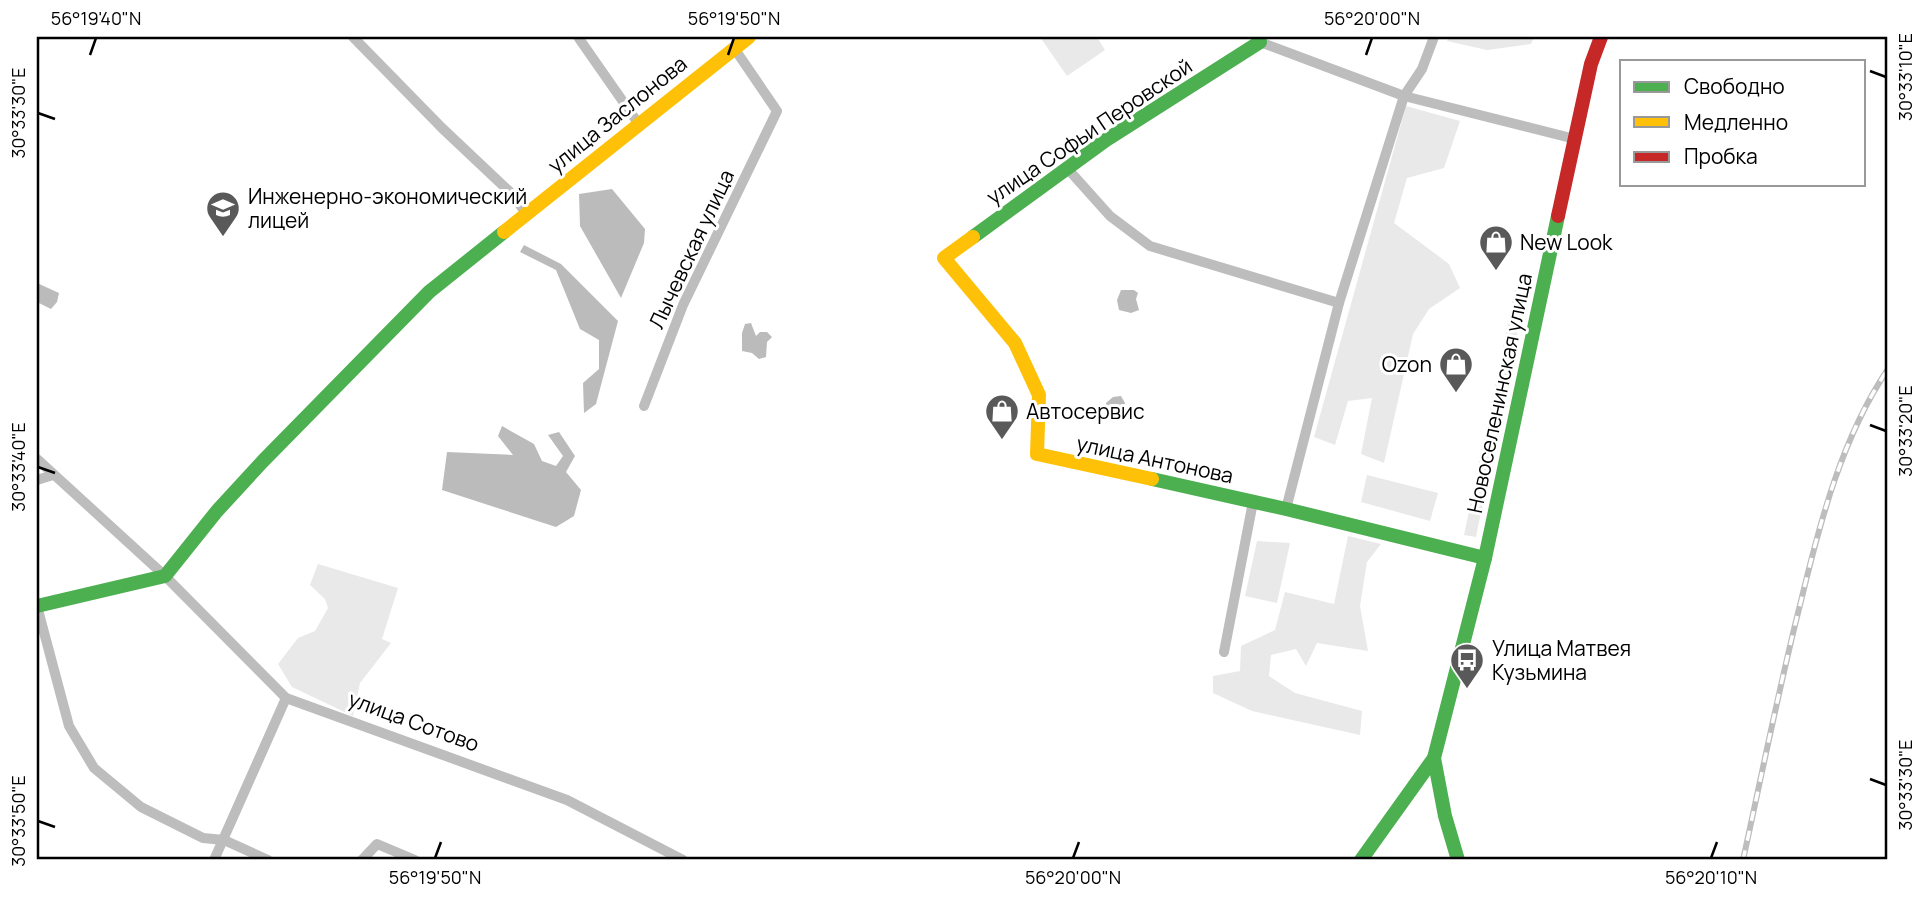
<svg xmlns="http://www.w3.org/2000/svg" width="1925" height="897" viewBox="0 0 1925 897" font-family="Manrope,sans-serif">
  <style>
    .green { fill: #e9e9e9 }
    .water { fill: #bbb }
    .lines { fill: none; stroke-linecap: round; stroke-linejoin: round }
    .street { stroke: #bdbdbd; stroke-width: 10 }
    .fast { stroke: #4caf50; stroke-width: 14 }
    .slow { stroke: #ffc107; stroke-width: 14 }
    .jam { stroke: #c62828; stroke-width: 14 }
    .rail-casing { stroke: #bdbdbd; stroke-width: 6 }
    .rail { stroke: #fff; stroke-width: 3.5; stroke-dasharray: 10; stroke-linecap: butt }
    .ticks { fill: none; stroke: #000; stroke-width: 2.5 }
    .labels { text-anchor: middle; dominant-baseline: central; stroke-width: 6; stroke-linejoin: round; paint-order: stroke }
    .street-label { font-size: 21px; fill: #000; stroke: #fff }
    .poi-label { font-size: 21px; fill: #000; stroke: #fff; text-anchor: start }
    .neatline { fill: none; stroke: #000; stroke-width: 2.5 }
    .ticks-label { font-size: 18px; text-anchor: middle; fill: #000 }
  </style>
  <rect width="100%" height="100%" fill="#fff"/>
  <g class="green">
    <path d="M1040,37H1097L1105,50L1067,76Z"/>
    <path d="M1449,37H1534L1531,44L1487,50L1447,41Z"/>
    <path d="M1406,106L1460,121L1444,168L1407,178L1394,223L1449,264L1460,288L1429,309L1413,334L1384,463L1361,454L1372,398L1348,401L1335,445L1314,437Z"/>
    <path d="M1515,289L1526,290L1476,537L1464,535Z"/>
    <path d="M1367,475L1438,493L1430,521L1361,502Z"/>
    <path d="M1348,536L1381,544L1367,562L1360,606L1368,651L1317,643L1306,666L1296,649L1271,655L1269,676L1295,693L1362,711L1360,735L1252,711L1213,693V676L1240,671L1241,646L1275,630L1285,592L1334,604Z"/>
    <path d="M1257,541L1290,543L1277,603L1245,596Z"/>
    <path d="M318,564L398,588L382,639L391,643L360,683L353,716L292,687L278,664L298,638L315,631L328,608L325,599L310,585Z"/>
  </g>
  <g class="water">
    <path d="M612,189L645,229L644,243L621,298L580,226L579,194Z"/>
    <path d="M524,245L561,264L618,321L596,404L584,413L583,383L599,369V340L580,329L556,270L520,252Z"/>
    <path d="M37,283L59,293L57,302L51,309L37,302Z"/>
    <path d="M1121,290H1134L1138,293L1136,299L1139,310L1131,313L1119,310L1117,300Z"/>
    <path d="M751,323L756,336L760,332H767L772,337L767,342L766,357L759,359L752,353L742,351V333L745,324Z"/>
    <path d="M1121,396L1125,403L1124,409L1116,417L1106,414V403L1113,397Z"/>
    <path d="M502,426L534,444L542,461L556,466L563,456L548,435L559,432L575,456L566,472L581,490L574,516L556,527L442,490L447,452L513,455L498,436Z"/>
  </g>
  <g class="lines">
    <g class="street">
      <path d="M353,37L442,128L511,193L526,213"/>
      <path d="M578,37L638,123"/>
      <path d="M1256,37L1260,42L1404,96L1575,139"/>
      <path d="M1067,168L1110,216L1150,246L1339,303"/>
      <path d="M644,406L683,305L777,111L734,48"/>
      <path d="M37,459L165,576L286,698L567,800L683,860"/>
      <path d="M37,480L53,475"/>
      <path d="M1286,509L1339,303L1404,96L1422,69L1434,37"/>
      <path d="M37,606L69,726L94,768L141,807L203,838L224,840L268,860"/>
      <path d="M1224,652L1253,502"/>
      <path d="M214,860L286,698"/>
      <path d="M362,860L377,844L415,860"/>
    </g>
    <g class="fast">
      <path d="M973,237L1106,140L1260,42"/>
      <path d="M1152,479L1286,509L1485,558"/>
      <path d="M37,606L165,576L217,511L263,461L429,292L504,232"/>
      <path d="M1434,758L1445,816L1458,860"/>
      <path d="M1361,860L1434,758L1485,558L1558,216"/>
    </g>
    <g class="slow">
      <path d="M504,232L749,37"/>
      <path d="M973,237L944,258L1015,343L1039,395L1037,454L1152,479"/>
    </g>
    <path class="jam" d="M1558,216L1591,64L1601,37"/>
    <g class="rail-casing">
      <path id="rail" d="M1743,860C1762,774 1779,687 1801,601C1820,522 1842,437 1888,369"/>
    </g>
    <use href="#rail" class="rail"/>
  </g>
  <path class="ticks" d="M90,55L96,38M728,55L734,38M1366,55L1372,38M1870,71L1886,77M38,113L55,119M1870,425L1886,431M38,467L55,473M1870,779L1886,785M38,821L55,827M435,858L441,842M1073,858L1079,842M1711,858L1717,842"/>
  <defs>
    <g id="school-pin" transform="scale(1.75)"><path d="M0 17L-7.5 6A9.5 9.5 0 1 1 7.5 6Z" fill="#595959" stroke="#fff"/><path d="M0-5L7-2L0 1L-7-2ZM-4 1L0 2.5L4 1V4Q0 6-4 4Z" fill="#fff"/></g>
    <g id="shop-pin" transform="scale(1.75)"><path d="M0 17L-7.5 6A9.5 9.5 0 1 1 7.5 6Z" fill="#595959" stroke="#fff"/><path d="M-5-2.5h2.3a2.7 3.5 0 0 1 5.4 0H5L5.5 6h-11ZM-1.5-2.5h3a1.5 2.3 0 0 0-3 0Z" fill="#fff"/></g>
    <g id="bus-pin" transform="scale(1.75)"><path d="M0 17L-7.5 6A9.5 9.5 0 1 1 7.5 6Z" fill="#595959" stroke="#fff"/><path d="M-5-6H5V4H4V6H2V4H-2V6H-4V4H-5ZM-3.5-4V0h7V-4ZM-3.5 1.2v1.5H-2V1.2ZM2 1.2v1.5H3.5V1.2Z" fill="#fff"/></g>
  </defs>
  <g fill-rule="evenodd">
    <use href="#school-pin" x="223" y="208"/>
    <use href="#shop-pin" x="1496" y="242"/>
    <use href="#shop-pin" x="1456" y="364"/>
    <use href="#shop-pin" x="1002" y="411"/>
    <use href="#bus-pin" x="1467" y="660"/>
  </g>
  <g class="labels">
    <g class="street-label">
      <text transform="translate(617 114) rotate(-39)">улица Заслонова</text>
      <text transform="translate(1089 131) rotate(-34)">улица Софьи Перовской</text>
      <text transform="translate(691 249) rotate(-65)">Лычевская улица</text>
      <text transform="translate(1499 393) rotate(-78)">Новоселенинская улица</text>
      <text transform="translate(1155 459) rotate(12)">улица Антонова</text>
      <text transform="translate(414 721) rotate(20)">улица Сотово</text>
    </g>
    <g class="poi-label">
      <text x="248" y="196">Инженерно-экономический<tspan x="248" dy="24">лицей</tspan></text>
      <text x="1520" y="242">New Look</text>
      <text x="1432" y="364" text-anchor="end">Ozon</text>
      <text x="1026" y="411">Автосервис</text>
      <text x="1492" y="648">Улица Матвея<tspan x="1492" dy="24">Кузьмина</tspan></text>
    </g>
  </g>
  <rect width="1925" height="897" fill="none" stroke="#ffffff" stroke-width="77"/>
  <rect x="1620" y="60" width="245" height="126" fill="#ffffff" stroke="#999999" stroke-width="2"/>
  <rect x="1634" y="82" width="35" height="10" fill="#4caf50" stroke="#999999" stroke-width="2"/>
  <text x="1684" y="94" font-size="21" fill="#000000">Свободно</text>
  <rect x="1634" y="117" width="35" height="10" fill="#ffc107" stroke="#999999" stroke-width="2"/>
  <text x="1684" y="130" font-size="21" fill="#000000">Медленно</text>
  <rect x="1634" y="152" width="35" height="10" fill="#c62828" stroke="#999999" stroke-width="2"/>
  <text x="1684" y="164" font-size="21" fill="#000000">Пробка</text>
  <rect x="38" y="38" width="1848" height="820" class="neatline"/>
  <g class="ticks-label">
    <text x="96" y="25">56°19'40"N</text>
    <text x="734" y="25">56°19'50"N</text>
    <text x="1372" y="25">56°20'00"N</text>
    <text transform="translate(1906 77) rotate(-90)" y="6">30°33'10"E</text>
    <text transform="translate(19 113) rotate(-90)" y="6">30°33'30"E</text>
    <text transform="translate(1906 431) rotate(-90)" y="6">30°33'20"E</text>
    <text transform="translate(19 467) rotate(-90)" y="6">30°33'40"E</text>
    <text transform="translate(1906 785) rotate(-90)" y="6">30°33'30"E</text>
    <text transform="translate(19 821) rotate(-90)" y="6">30°33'50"E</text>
    <text x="435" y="884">56°19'50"N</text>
    <text x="1073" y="884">56°20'00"N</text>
    <text x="1711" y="884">56°20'10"N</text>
  </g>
</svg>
